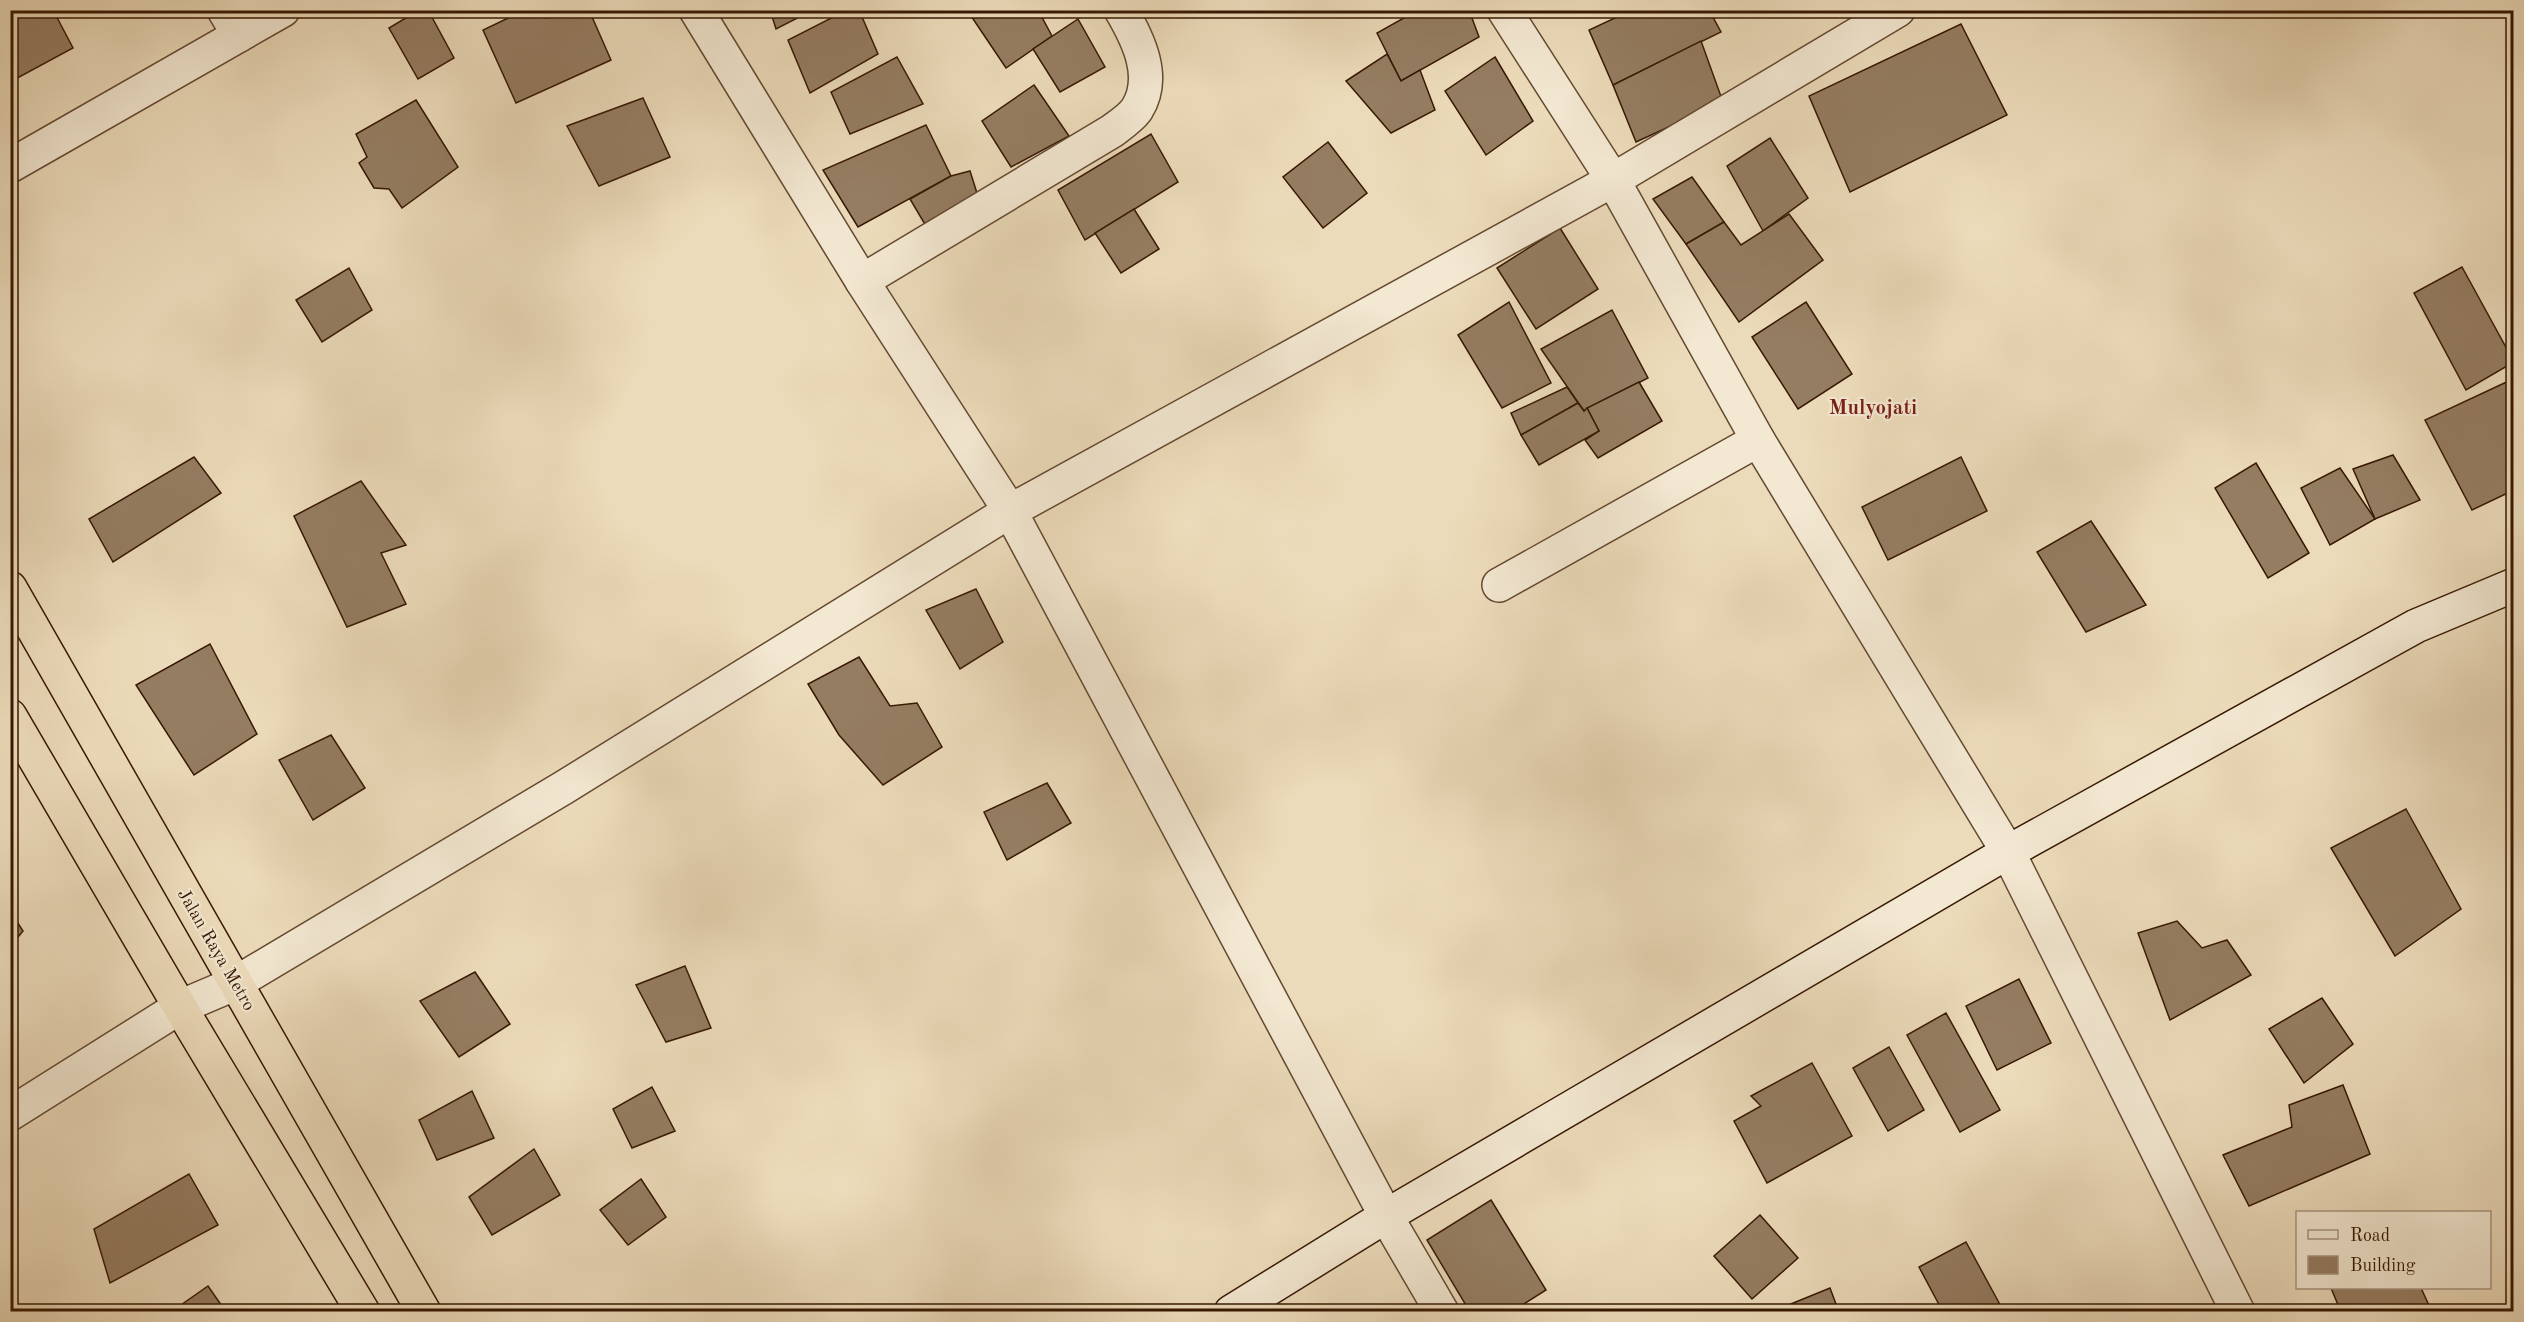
<svg xmlns="http://www.w3.org/2000/svg" width="2524" height="1322" viewBox="0 0 2524 1322" font-family="'Old Standard TT',serif">
  <style>
    .building { fill: #957d62; stroke: #371803; stroke-width: 1.5 }
    .lines { fill: none; stroke-linecap: round; stroke-linejoin: round }
    .street-casing { stroke: #644931; stroke-width: 36 }
    .secondary-casing { stroke: #371803; stroke-width: 36 }
    .highway-casing { stroke: #371803; stroke-width: 36 }
    .street { stroke: #f3e8d2; stroke-width: 33 }
    .secondary { stroke: #f3e8d2; stroke-width: 33 }
    .highway { stroke: #ecdbba; stroke-width: 33 }
    .labels { text-anchor: middle; dominant-baseline: central; stroke-width: 4.5; stroke-linejoin: round; paint-order: stroke }
    .street-label { font-size: 18px; fill: #371803; stroke: #f3e8d2 }
    .quarter-label { font-size: 21px; font-weight: bold; fill: #7a1f14; stroke: #f3e8d2 }
  </style>
  <rect width="100%" height="100%" fill="#ecdbba"/>
  <filter id="stains"><feTurbulence type="fractalNoise" baseFrequency=".00333" numOctaves="4"/><feColorMatrix values="0 0 0 0 .2 0 0 0 0 .09 0 0 0 0 .02 0 0 0 .5 -.17"/></filter>
  <radialGradient id="worn" r=".72"><stop offset=".6" stop-color="#630" stop-opacity="0"/><stop offset="1" stop-color="#630" stop-opacity=".3"/></radialGradient>
  <g class="building">
    <path d="M10,10H53L73,48L10,82Z"/>
    <path d="M419,10H428L454,58L418,79L389,28Z"/>
    <path d="M525,10H537L546,18L562,10H589L611,60L516,103L483,30Z"/>
    <path d="M770,10H813L776,29Z"/>
    <path d="M847,10H859L878,54L810,93L788,40Z"/>
    <path d="M967,10H1038L1052,36L1006,68Z"/>
    <path d="M1418,10H1469L1479,37L1401,81L1377,33Z"/>
    <path d="M1632,10H1709L1721,32L1613,85L1589,30Z"/>
    <path d="M1078,19L1105,67L1060,92L1033,49Z"/>
    <path d="M1961,24L2007,115L1850,192L1809,96Z"/>
    <path d="M1701,41L1723,102L1636,142L1613,85Z"/>
    <path d="M1387,54L1401,81L1420,70L1435,110L1391,133L1346,81Z"/>
    <path d="M897,57L923,104L850,134L831,92Z"/>
    <path d="M1495,57L1533,121L1486,155L1445,91Z"/>
    <path d="M1034,85L1069,136L1011,167L982,121Z"/>
    <path d="M643,98L670,157L599,186L567,126Z"/>
    <path d="M416,100L458,167L402,208L389,189L374,188L359,163L367,157L356,134Z"/>
    <path d="M926,125L951,176L858,227L823,170Z"/>
    <path d="M1151,134L1178,182L1085,240L1058,190Z"/>
    <path d="M1770,138L1808,198L1763,231L1727,166Z"/>
    <path d="M1328,142L1367,193L1323,228L1283,177Z"/>
    <path d="M970,171L982,209L933,238L910,199L951,176Z"/>
    <path d="M1692,177L1724,222L1686,244L1653,199Z"/>
    <path d="M1134,209L1159,249L1121,273L1095,233Z"/>
    <path d="M1789,214L1823,260L1739,322L1686,244L1724,222L1741,245Z"/>
    <path d="M1560,228L1598,289L1536,329L1497,268Z"/>
    <path d="M2462,267L2514,362L2466,390L2414,293Z"/>
    <path d="M349,268L372,310L322,342L296,300Z"/>
    <path d="M1509,302L1551,383L1502,408L1458,335Z"/>
    <path d="M1806,302L1852,374L1798,409L1752,337Z"/>
    <path d="M1612,310L1648,378L1584,411L1541,349Z"/>
    <path d="M2513,379L2514,490L2472,510L2425,420Z"/>
    <path d="M1639,382L1662,421L1598,458L1585,440L1599,431L1587,408Z"/>
    <path d="M1567,387L1578,403L1521,435L1511,413Z"/>
    <path d="M1578,403L1584,411L1587,408L1599,431L1539,465L1521,435Z"/>
    <path d="M2393,455L2420,500L2375,519L2353,469Z"/>
    <path d="M194,457L221,493L113,562L89,519Z"/>
    <path d="M1961,457L1987,511L1888,560L1862,507Z"/>
    <path d="M2256,463L2309,553L2268,578L2215,488Z"/>
    <path d="M2340,468L2375,519L2330,545L2301,488Z"/>
    <path d="M361,481L406,545L381,553L406,604L347,627L294,516Z"/>
    <path d="M2091,521L2146,605L2086,632L2037,552Z"/>
    <path d="M976,589L1003,642L960,669L926,610Z"/>
    <path d="M210,644L257,734L194,775L136,685Z"/>
    <path d="M859,657L890,706L917,703L942,747L883,785L839,735L808,684Z"/>
    <path d="M331,735L365,788L313,820L279,760Z"/>
    <path d="M1047,783L1071,823L1007,860L984,812Z"/>
    <path d="M2406,809L2461,909L2395,956L2331,848Z"/>
    <path d="M10,911L23,931L10,947Z"/>
    <path d="M2177,921L2202,948L2227,940L2251,975L2170,1020L2138,933Z"/>
    <path d="M685,966L711,1028L666,1042L636,985Z"/>
    <path d="M475,972L510,1024L459,1057L420,1001Z"/>
    <path d="M2019,979L2051,1043L1997,1070L1966,1006Z"/>
    <path d="M2322,998L2353,1044L2304,1083L2269,1029Z"/>
    <path d="M1946,1013L2000,1110L1960,1132L1907,1035Z"/>
    <path d="M1889,1047L1924,1110L1888,1131L1853,1068Z"/>
    <path d="M1812,1063L1852,1136L1767,1183L1734,1121L1761,1106L1751,1096Z"/>
    <path d="M2343,1085L2370,1154L2249,1206L2223,1155L2292,1127L2289,1105Z"/>
    <path d="M652,1087L675,1131L632,1148L613,1109Z"/>
    <path d="M472,1091L494,1138L437,1160L419,1120Z"/>
    <path d="M534,1149L560,1195L492,1235L469,1197Z"/>
    <path d="M189,1174L218,1225L110,1283L94,1229Z"/>
    <path d="M641,1179L666,1217L628,1245L600,1210Z"/>
    <path d="M1491,1200L1546,1290L1511,1312H1470L1427,1240Z"/>
    <path d="M1760,1215L1798,1258L1752,1299L1714,1256Z"/>
    <path d="M1966,1242L2004,1312H1943L1919,1267Z"/>
    <path d="M208,1286L226,1312H171Z"/>
    <path d="M1830,1288L1839,1312H1788L1786,1306Z"/>
    <path d="M2331,1288H2421L2432,1312H2341Z"/>
  </g>
  <g class="lines">
    <g class="street-casing">
      <g id="street">
        <path d="M224,10L239,35"/>
        <path d="M696,10L862,281L1010,511L1386,1216L1442,1312"/>
        <path d="M1504,10L1613,180L1758,440L2008,852L2238,1312"/>
        <path d="M10,166L283,10"/>
        <path d="M862,281L1112,131C1120,125 1132,117 1137,109C1157,77 1138,39 1121,10"/>
        <path d="M1499,585L1758,440"/>
        <path d="M10,1114L180,1007L234,984L563,788L1010,511L1613,180L1898,10"/>
      </g>
    </g>
    <g class="secondary-casing">
      <path id="secondary" d="M1231,1312L1386,1216L2008,852L2416,626L2514,585"/>
    </g>
    <g class="highway-casing">
      <g id="highway">
        <path d="M10,588L424,1312"/>
        <path d="M10,716L180,1007L363,1312"/>
      </g>
    </g>
    <use href="#street" class="street"/>
    <use href="#secondary" class="secondary"/>
    <use href="#highway" class="highway"/>
  </g>
  <g class="labels">
    <g class="street-label">
      <text transform="translate(216 950) rotate(60)">Jalan Raya Metro</text>
    </g>
    <g class="quarter-label">
      <text x="1873" y="408">Mulyojati</text>
    </g>
  </g>
  <rect width="2524" height="1322" fill="none" stroke="#ecdbba" stroke-width="36"/>
  <rect x="12" y="12" width="2500" height="1298" fill="none" stroke="#371803" stroke-width="3"/>
  <rect x="18" y="18" width="2488" height="1286" fill="none" stroke="#371803" stroke-width="1.5"/>
  <rect x="2296" y="1211" width="195" height="78" fill="#f3e8d2" stroke="#a8957f" stroke-width="1.5"/>
  <rect x="2308" y="1230" width="30" height="9" fill="#f3e8d2" stroke="#a8957f" stroke-width="1.5"/>
  <text x="2350" y="1241" font-size="18" fill="#371803">Road</text>
  <rect x="2308" y="1256" width="30" height="18" fill="#957d62" stroke="#a8957f" stroke-width="1.5"/>
  <text x="2350" y="1271" font-size="18" fill="#371803">Building</text>
  <rect width="100%" height="100%" filter="url(#stains)"/>
  <rect width="100%" height="100%" fill="url(#worn)"/>
</svg>
